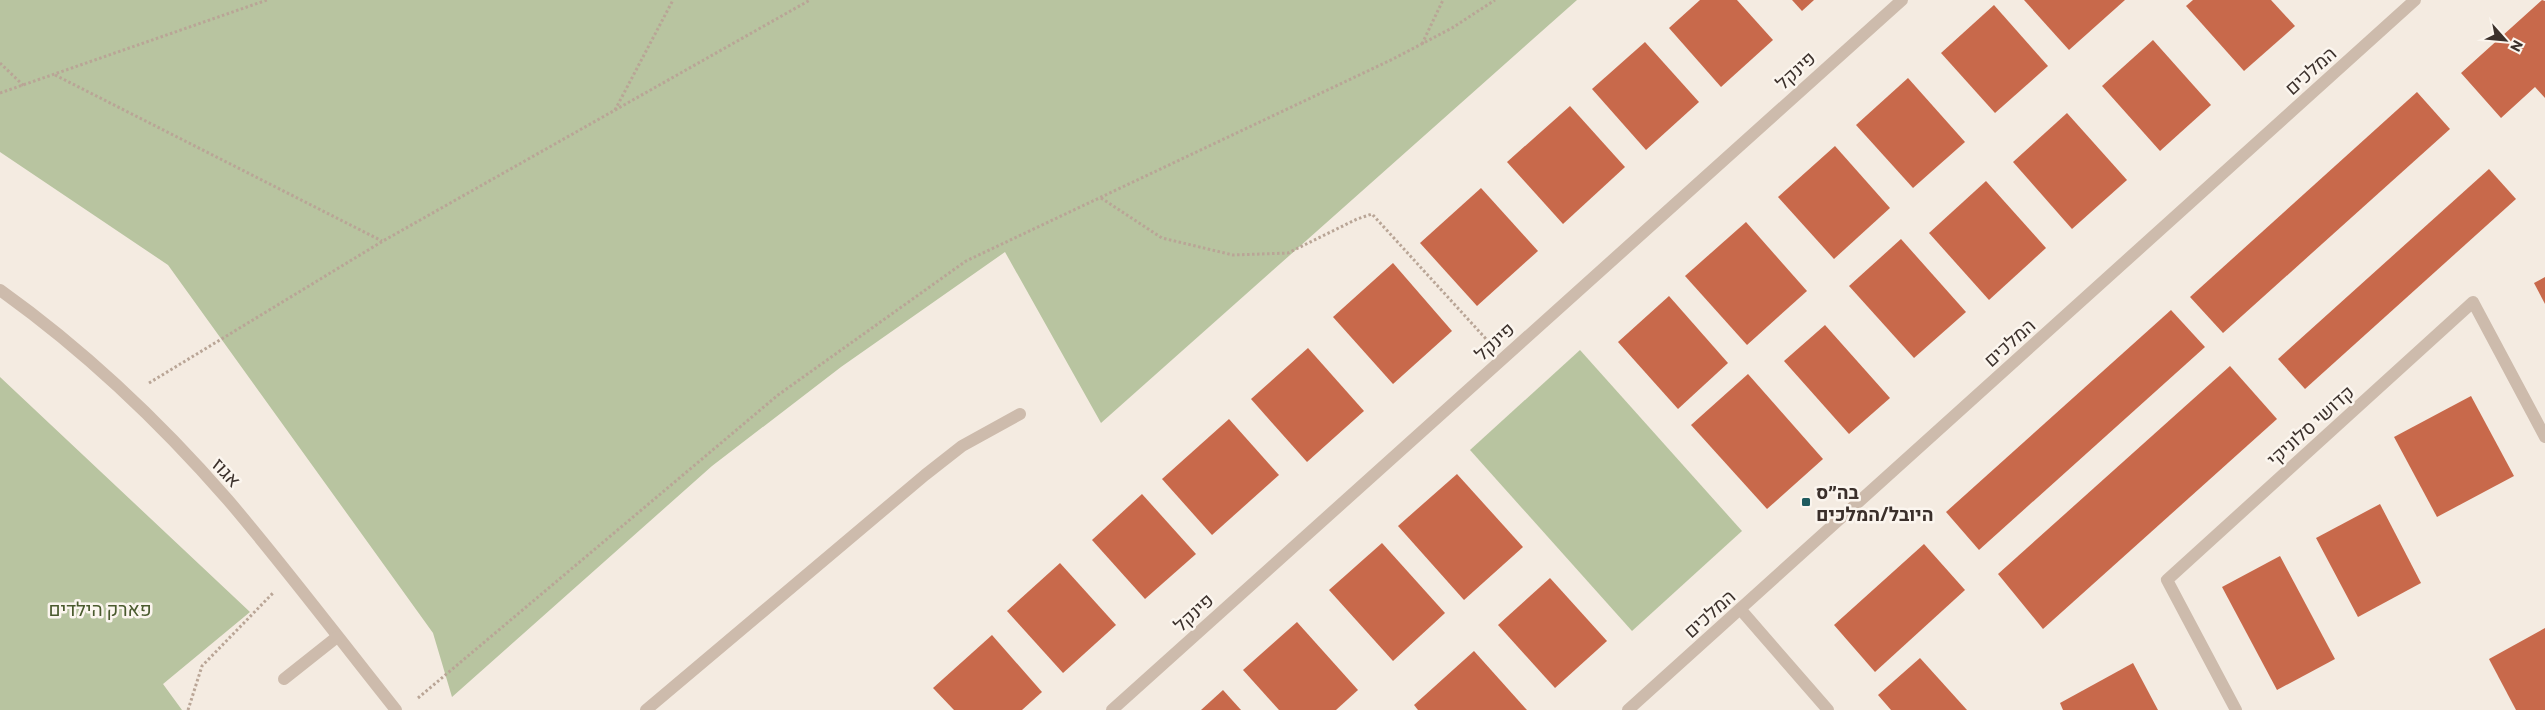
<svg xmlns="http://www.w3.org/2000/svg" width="2545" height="710" viewBox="0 0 2545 710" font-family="Commissioner,Heebo,sans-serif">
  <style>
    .green { fill: #b8c4a0 }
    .building { fill: #c8694b }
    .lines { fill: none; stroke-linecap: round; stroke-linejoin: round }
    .path { stroke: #b9a596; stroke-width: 3; stroke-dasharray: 2.5 2.5; stroke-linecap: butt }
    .minor { stroke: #cdbbac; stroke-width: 12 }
    .poi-dot { fill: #1f5a5e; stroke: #fbf5ee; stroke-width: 2 }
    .labels { text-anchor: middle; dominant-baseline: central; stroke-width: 5; stroke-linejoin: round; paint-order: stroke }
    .street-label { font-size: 19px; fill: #3b302b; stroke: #fbf5ee }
    .poi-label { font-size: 19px; font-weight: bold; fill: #3b302b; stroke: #fbf5ee; text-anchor: start }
    .park-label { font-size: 19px; fill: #4a5a2e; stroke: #fbf5ee }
  </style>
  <rect width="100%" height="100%" fill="#f4ebe1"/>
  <g class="green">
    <path d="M0,0H1577L1101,423L1005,252L841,367L712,466L452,697L433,633L168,265L0,152Z"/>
    <path d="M1580,350L1742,531L1632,631L1470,450Z"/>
    <path d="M0,377L250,612L163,684L182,710H0Z"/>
  </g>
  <g class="building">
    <path d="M1700,0H1737L1773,40L1721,87L1669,28Z"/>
    <path d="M1792,0H1814L1802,11Z"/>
    <path d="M2024,0H2125L2069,50Z"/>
    <path d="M2193,0H2271L2295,26L2244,71L2186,6Z"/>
    <path d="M2542,0L2545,1V98L2535,87L2501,118L2461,73Z"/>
    <path d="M1994,5L2048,66L1995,113L1941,53Z"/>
    <path d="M2153,40L2211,105L2160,151L2102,86Z"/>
    <path d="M1645,42L1699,102L1646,150L1592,89Z"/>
    <path d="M1908,78L1965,142L1913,188L1856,125Z"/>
    <path d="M2417,92L2450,129L2223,333L2190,297Z"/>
    <path d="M1570,106L1625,167L1563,224L1507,162Z"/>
    <path d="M2067,113L2127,180L2072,229L2013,162Z"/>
    <path d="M1835,146L1890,208L1834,259L1778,197Z"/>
    <path d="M2489,169L2516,199L2305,389L2278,359Z"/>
    <path d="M1986,181L2046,248L1989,300L1929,233Z"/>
    <path d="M1481,188L1538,251L1477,306L1420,243Z"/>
    <path d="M1746,222L1807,291L1747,345L1685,276Z"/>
    <path d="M1901,239L1966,312L1914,358L1849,286Z"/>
    <path d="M1393,263L1452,331L1393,384L1333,317Z"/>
    <path d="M2545,277V304L2534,283Z"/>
    <path d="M1669,296L1728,363L1678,409L1618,342Z"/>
    <path d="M2171,310L2205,347L1979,550L1946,512Z"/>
    <path d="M1825,325L1890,398L1849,434L1784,361Z"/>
    <path d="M1308,348L1364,411L1307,462L1251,399Z"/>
    <path d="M2230,366L2277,419L2043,629L1998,574Z"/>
    <path d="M1748,374L1823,459L1767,509L1691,425Z"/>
    <path d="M2471,396L2514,476L2437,517L2394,437Z"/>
    <path d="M1229,419L1279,475L1212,535L1162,479Z"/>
    <path d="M1457,474L1523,547L1464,600L1398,526Z"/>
    <path d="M1142,494L1196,554L1145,599L1092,540Z"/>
    <path d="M2380,504L2421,583L2358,617L2316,538Z"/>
    <path d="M1382,543L1445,613L1393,661L1329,590Z"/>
    <path d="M1924,544L1965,590L1875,672L1834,625Z"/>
    <path d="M2280,556L2335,659L2277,690L2222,587Z"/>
    <path d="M1060,563L1116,625L1063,673L1007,611Z"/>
    <path d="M1550,578L1607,641L1555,688L1498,625Z"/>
    <path d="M1297,622L1358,690L1336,710H1279L1243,670Z"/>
    <path d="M2545,628V710H2516L2489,659Z"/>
    <path d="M992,635L1042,692L1022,710H954L933,688Z"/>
    <path d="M1474,651L1527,710H1418L1414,705Z"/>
    <path d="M1920,658L1967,710H1891L1878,695Z"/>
    <path d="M2133,663L2158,710H2063L2060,703Z"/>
    <path d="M1223,690L1241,710H1201Z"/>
  </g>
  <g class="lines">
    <g class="path">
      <path d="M1422,44L1443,0"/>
      <path d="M0,63L24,86"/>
      <path d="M55,75L382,241"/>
      <path d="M0,93L267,0"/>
      <path d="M615,110L673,0"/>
      <path d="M1101,198L1162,238L1233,255L1288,253L1357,219L1372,214L1487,340"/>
      <path d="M149,383L383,241L810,0"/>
      <path d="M418,698L778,395L966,261L1393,59L1452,28L1495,0"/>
      <path d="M188,710L202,666L273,593"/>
    </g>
    <g class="minor">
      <path d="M0,290C84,350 160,422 228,500C286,568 340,640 396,710"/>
      <path d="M1741,610L1828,710"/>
      <path d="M284,679L337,637"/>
      <path d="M646,710L925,475L962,446L1020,414"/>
      <path d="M1112,710L1902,0"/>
      <path d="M1628,710L2415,0"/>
      <path d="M2236,710L2167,580L2473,302L2545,437"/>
    </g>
  </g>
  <rect class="poi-dot" x="1801" y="497" width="10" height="10" rx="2.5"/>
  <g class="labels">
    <g class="street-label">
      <text transform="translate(1795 70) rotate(-42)">פינקל</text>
      <text transform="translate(2310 70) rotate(-42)">המלכים</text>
      <text transform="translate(1494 341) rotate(-42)">פינקל</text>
      <text transform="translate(2009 342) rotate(-42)">המלכים</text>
      <text transform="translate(2310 425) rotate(-42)">קדושי סלוניקי</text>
      <text transform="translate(227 472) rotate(47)">אגוז</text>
      <text transform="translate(1193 612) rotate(-42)">פינקל</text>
      <text transform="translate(1709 613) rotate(-42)">המלכים</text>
    </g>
    <g class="poi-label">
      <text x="1816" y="491">בה״ס<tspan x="1816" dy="22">היובל/המלכים</tspan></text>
    </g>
    <g class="park-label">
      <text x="100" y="608">פארק הילדים</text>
    </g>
  </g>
  <g transform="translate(2505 40) rotate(117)" stroke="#fbf5ee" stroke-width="4" paint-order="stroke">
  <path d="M0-4L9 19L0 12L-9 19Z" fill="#3b302b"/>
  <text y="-8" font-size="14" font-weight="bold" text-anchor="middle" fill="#3b302b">N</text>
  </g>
</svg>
